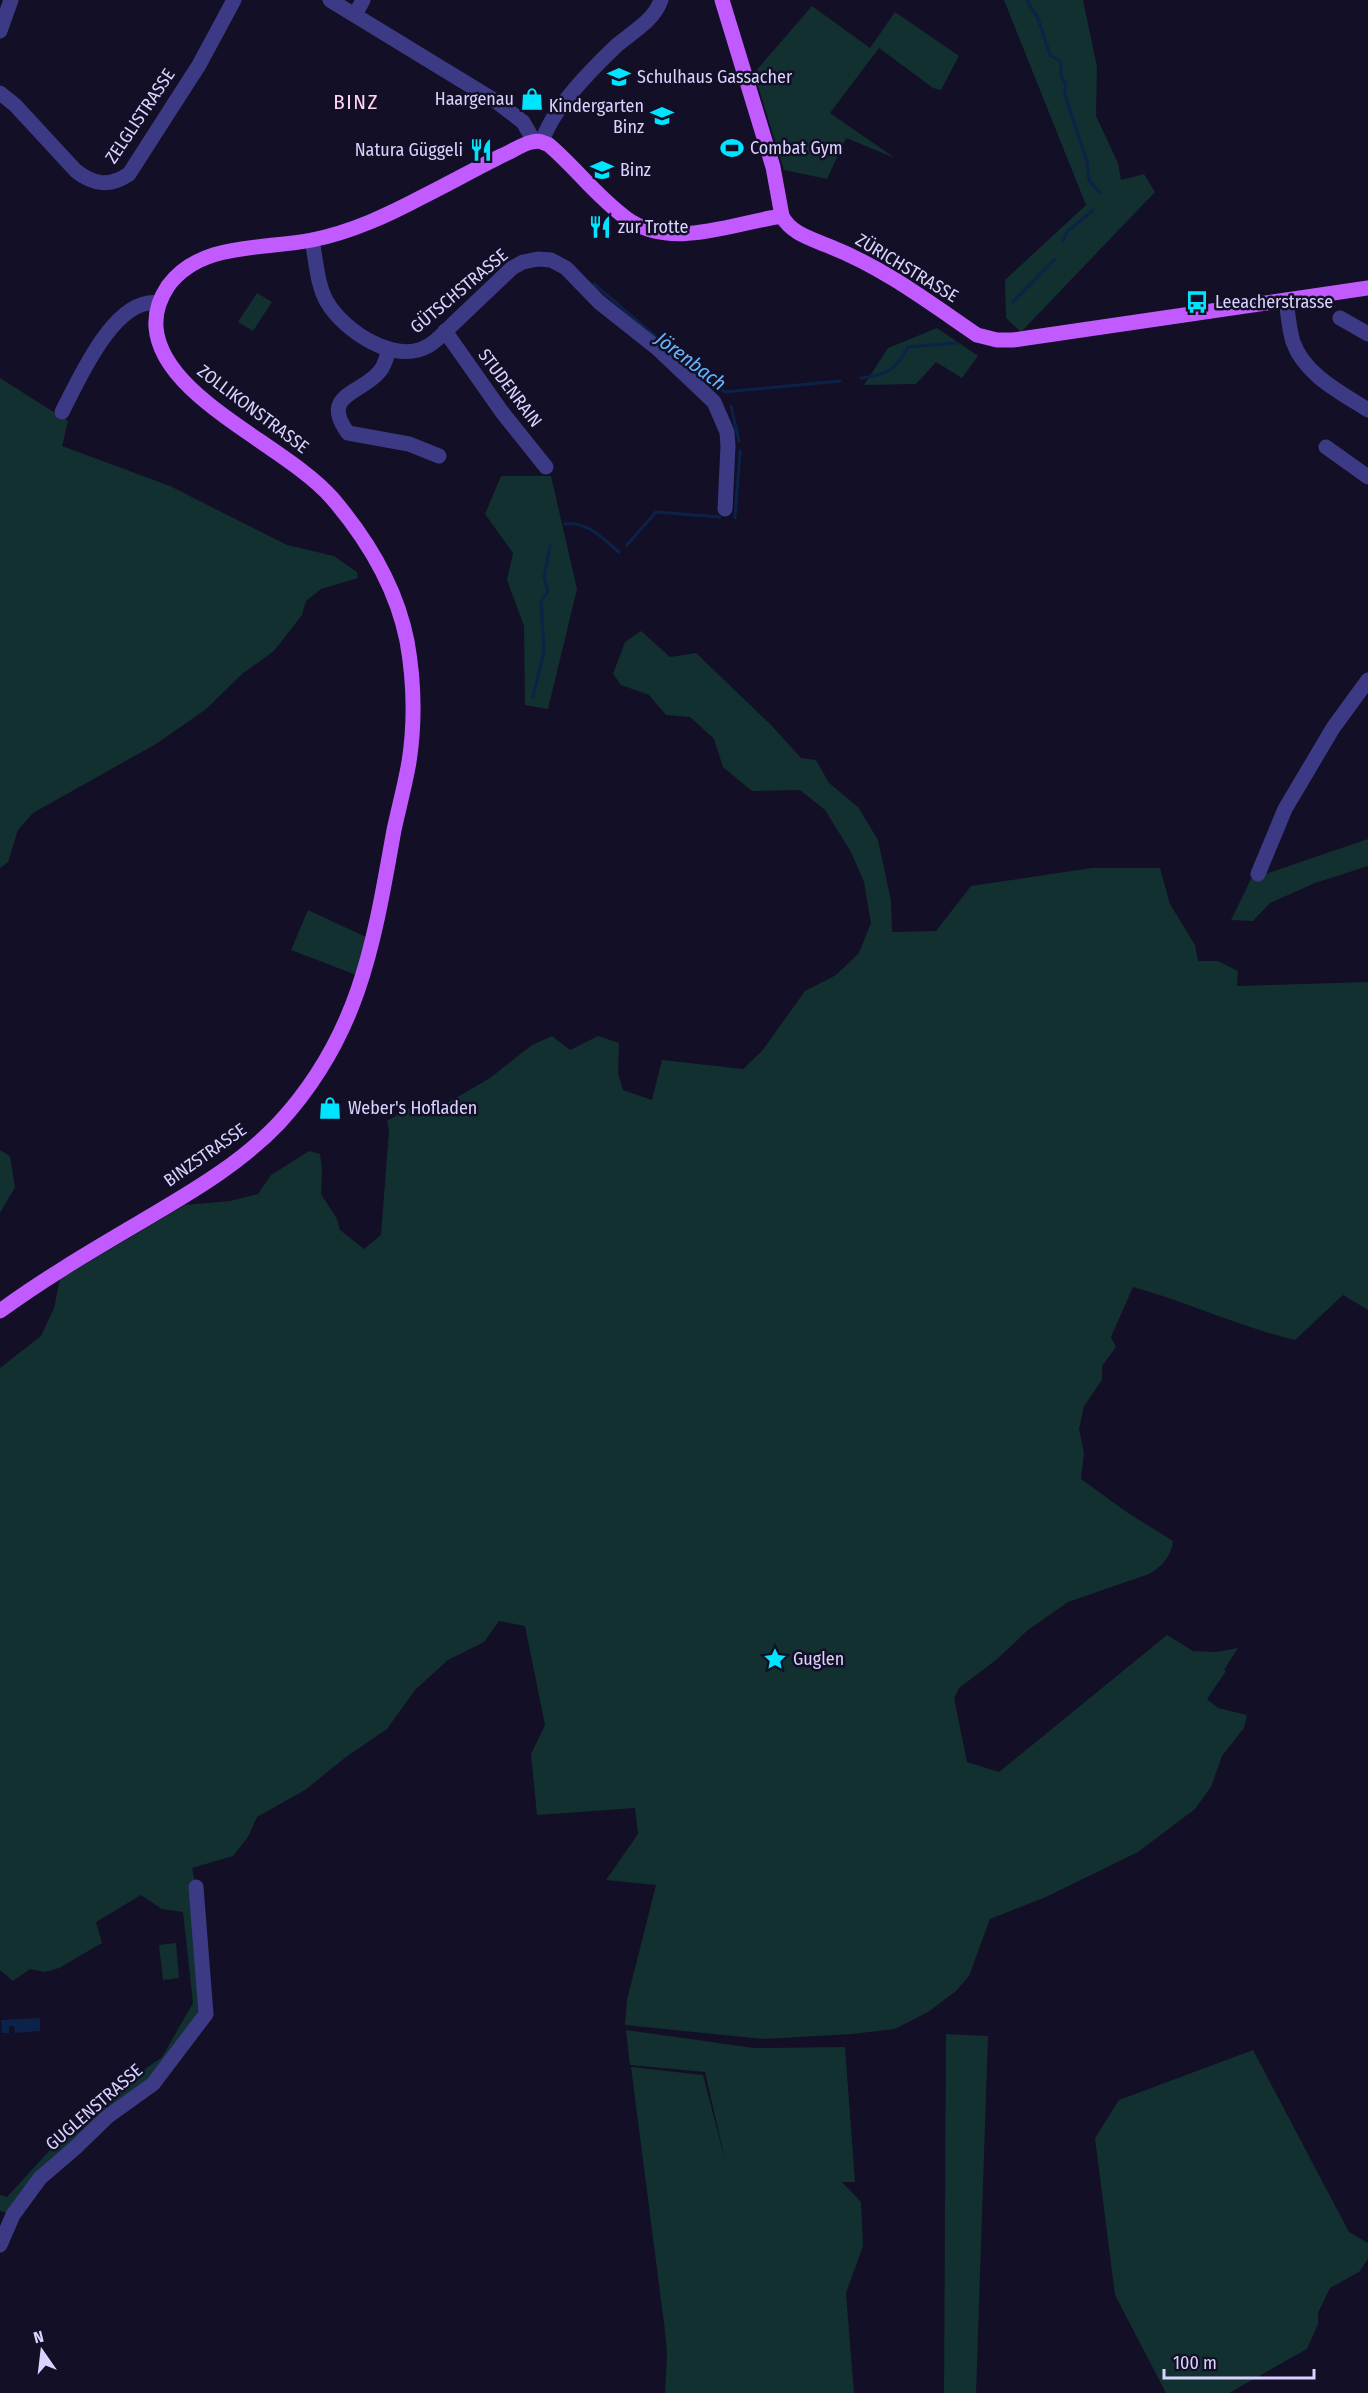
<svg xmlns="http://www.w3.org/2000/svg" width="1368" height="2393" viewBox="0 0 1368 2393" font-family="'Fira Sans Condensed',sans-serif">
  <style>
    .green { fill: #12302f }
    .water { fill: #0c2248 }
    .lines { fill: none; stroke-linecap: round; stroke-linejoin: round }
    .stream { stroke: #0c2248; stroke-width: 3 }
    .minor { stroke: #3d3a85; stroke-width: 15 }
    .major { stroke: #c25bff; stroke-width: 15 }
    .labels { text-anchor: middle; dominant-baseline: central; stroke-width: 5; stroke-linejoin: round; paint-order: stroke }
    .poi-label { font-size: 18px; fill: #d9d4ff; stroke: #130f26; text-anchor: start }
    .street-label { font-size: 18px; fill: #d9d4ff; stroke: #130f26 }
    .water-label { font-size: 20px; font-style: italic; fill: #62b6ff; stroke: #130f26 }
    .quarter-label { font-size: 21px; letter-spacing: 1.5px; fill: #ffd6f0; stroke: #130f26 }
  </style>
  <rect width="100%" height="100%" fill="#130f26"/>
  <g class="green">
    <path d="M1004,0H1083L1097,67L1096,116L1118,163L1121,180L1144,174L1155,192L1021,332L1006,318L1005,280L1086,205Z"/>
    <path d="M812,6L870,48L895,12L959,56L941,90L933,88L879,48L830,113L895,158L846,138L827,179L784,170L754,73Z"/>
    <path d="M257,293L272,302L253,331L238,322Z"/>
    <path d="M937,328L978,356L962,378L936,362L916,384L864,385L888,348Z"/>
    <path d="M0,378L68,421L62,446L170,486L287,545L334,556L357,572L358,578L321,589L306,601L302,615L274,651L242,674L205,710L156,744L33,813L18,830L8,862L0,868Z"/>
    <path d="M501,476H551L577,589L548,709L525,705L524,626L507,580L513,553L485,514Z"/>
    <path d="M641,631L670,657L696,653L771,725L801,758L816,760L829,783L858,807L878,840L891,901L892,932L936,931L971,886L1092,868H1160L1170,904L1195,945L1198,961H1218L1238,971L1237,986L1368,982V1310L1343,1295L1295,1340C1240,1327 1188,1302 1133,1287L1111,1337L1116,1347L1102,1366V1380L1084,1406L1079,1429L1084,1453L1081,1479L1128,1513L1173,1541C1172,1556 1161,1567 1149,1574L1068,1602L1028,1630L996,1660L959,1688L954,1698L967,1762L999,1772L1167,1635L1193,1651L1216,1652L1238,1648L1224,1670L1226,1671L1207,1699L1218,1708L1247,1715L1244,1728L1222,1756L1211,1787L1195,1809L1138,1852L1046,1897L990,1919L969,1976L956,1991L928,2012L895,2029L852,2034L763,2039L625,2025L627,2000L656,1885L606,1880L638,1834L635,1808L537,1815L531,1754L545,1725L525,1626L499,1621L484,1642L448,1660L415,1690L387,1729L346,1757L305,1790L257,1817L248,1837L233,1856L192,1868L196,1887L206,2014L169,2064L107,2117L13,2215L0,2211V2195L7,2197L60,2139L131,2079L162,2057L193,2003L183,1912L162,1909L141,1895L96,1922L102,1943L59,1968L45,1972L30,1969L13,1981L0,1970V1368L41,1336L54,1308L60,1279L185,1205L230,1201L258,1194L271,1175L309,1151L320,1154L322,1169L321,1194L337,1219L340,1230L364,1249L381,1235L389,1130L387,1121L411,1107L449,1102L490,1078L532,1045L552,1036L570,1050L598,1036L619,1043L618,1073L623,1090L652,1100L662,1060L743,1069L762,1051L805,991L836,975L859,953L871,923L864,882L851,852L825,810L800,790L752,791L723,767L714,739L690,717L666,715L649,695L621,685L613,674L625,642Z"/>
    <path d="M1368,839V866L1315,883L1270,903L1253,921L1231,920L1251,879Z"/>
    <path d="M308,910L368,938L359,976L291,950Z"/>
    <path d="M0,1150L10,1156L15,1187L0,1213Z"/>
    <path d="M176,1943L179,1978L163,1980L159,1945Z"/>
    <path d="M626,2030L754,2048L845,2047L855,2182H842L861,2202L863,2246L846,2293L854,2393H665L667,2354L665,2331L631,2067L703,2075L726,2164L705,2072L630,2065Z"/>
    <path d="M946,2034L988,2036L976,2393H944Z"/>
    <path d="M1253,2050L1349,2232L1368,2243V2259L1359,2272L1330,2288L1318,2313V2324L1307,2349L1229,2393H1166L1115,2295L1095,2138L1119,2100Z"/>
  </g>
  <path class="water" d="M40,2018V2031L15,2033L14,2026H9V2033H2L1,2020Z"/>
  <g class="lines">
    <g class="stream">
      <path d="M1027,0L1038,19L1050,55L1061,62V76L1066,84L1065,95L1087,162L1089,180L1100,193"/>
      <path d="M1063,241L1067,232L1093,210"/>
      <path d="M594,284L677,355L725,392L840,381"/>
      <path d="M1013,302L1055,259"/>
      <path d="M861,378C888,375 895,370 908,347L957,343"/>
      <path d="M731,406L739,441"/>
      <path d="M735,518L740,451"/>
      <path d="M565,524C588,521 602,538 619,552"/>
      <path d="M627,545L656,512L720,517"/>
      <path d="M533,697L544,651L541,602L548,591L544,578L550,546"/>
    </g>
    <g class="minor">
      <path d="M330,0L497,102L523,122L534,141"/>
      <path d="M355,15L363,0"/>
      <path d="M0,31L11,0"/>
      <path d="M0,93L15,105L76,171C94,185 110,187 129,174L199,65L234,0"/>
      <path d="M542,142C552,109 591,70 616,46C632,32 654,21 661,0"/>
      <path d="M312,240C316,260 317,285 327,302C344,331 395,365 428,346C437,341 445,332 452,325C472,306 492,287 512,268L523,262L538,259L551,260L566,268L599,302L657,348L714,402L727,432L728,446L725,509"/>
      <path d="M1286,300C1288,314 1289,329 1293,342C1305,375 1340,392 1368,410"/>
      <path d="M1340,318L1368,334"/>
      <path d="M445,331L502,412L546,467"/>
      <path d="M389,349C387,356 385,365 380,371C362,394 319,394 348,433L409,444L439,456"/>
      <path d="M62,412C79,380 114,296 159,303"/>
      <path d="M1326,447L1368,477"/>
      <path d="M1258,874L1285,809L1333,728L1368,680"/>
      <path d="M0,2245L13,2215L40,2178L75,2148L107,2117L153,2084L206,2014L196,1887"/>
    </g>
    <g class="major">
      <path d="M722,0L773,167L782,216C791,234 813,239 831,247C884,268 930,303 977,335L997,340H1013L1368,288"/>
      <path d="M0,1311C49,1275 102,1245 154,1214C198,1188 243,1161 279,1123C360,1035 374,942 394,830C399,807 405,785 409,762C415,723 414,680 407,641C396,586 368,540 332,498C286,445 161,398 156,327C155,313 160,298 168,286C201,241 264,250 312,240C352,232 388,215 424,196C450,183 475,169 501,156C511,152 522,144 532,142C540,140 542,142 549,145C576,168 597,197 626,218C670,251 733,223 782,216"/>
    </g>
  </g>
  <defs>
    <g id="school-bare" transform="scale(1.8)"><path d="M0-5L7-2L0 1L-7-2ZM-4 1L0 2.5L4 1V4Q0 6-4 4Z" fill="#00e5ff" stroke="#130f26" stroke-width="2.5" paint-order="stroke"/></g>
    <g id="shop-bare" transform="scale(1.8)"><path d="M-5-2.5h2.3a2.7 3.5 0 0 1 5.4 0H5L5.5 6h-11ZM-1.5-2.5h3a1.5 2.3 0 0 0-3 0Z" fill="#00e5ff" stroke="#130f26" stroke-width="2.5" paint-order="stroke"/></g>
    <g id="stadium-bare" transform="scale(1.8)"><path d="M0-5a6.5 5 0 1 0 0 10a6.5 5 0 1 0 0-10ZM-3.5-1.8h7v3.6h-7Z" fill="#00e5ff" stroke="#130f26" stroke-width="2.5" paint-order="stroke"/></g>
    <g id="restaurant-bare" transform="scale(1.8)"><path d="M-5-6h1v4h1v-4h1v4h1v-4h1v5L-1.5 .5V6h-2V.5L-5-1ZM5-6V6H3V1.5H1.5Q1.5-4 5-6Z" fill="#00e5ff" stroke="#130f26" stroke-width="2.5" paint-order="stroke"/></g>
    <g id="bus-bare" transform="scale(1.8)"><path d="M-5-6H5V4H4V6H2V4H-2V6H-4V4H-5ZM-3.5-4V0h7V-4ZM-3.5 1.2v1.5H-2V1.2ZM2 1.2v1.5H3.5V1.2Z" fill="#00e5ff" stroke="#130f26" stroke-width="2.5" paint-order="stroke"/></g>
    <g id="sight-bare" transform="scale(1.8)"><path d="M0-6L1.8-2.2L6-1.7L2.9 1.2L3.7 5.4L0 3.3L-3.7 5.4L-2.9 1.2L-6-1.7L-1.8-2.2Z" fill="#00e5ff" stroke="#130f26" stroke-width="2.5" paint-order="stroke"/></g>
  </defs>
  <g fill-rule="evenodd">
    <use href="#school-bare" x="619" y="77"/>
    <use href="#shop-bare" x="532" y="99"/>
    <use href="#school-bare" x="662" y="116"/>
    <use href="#stadium-bare" x="732" y="148"/>
    <use href="#restaurant-bare" x="481" y="150"/>
    <use href="#school-bare" x="602" y="170"/>
    <use href="#restaurant-bare" x="600" y="227"/>
    <use href="#bus-bare" x="1197" y="302"/>
    <use href="#shop-bare" x="330" y="1108"/>
    <use href="#sight-bare" x="775" y="1659"/>
  </g>
  <g class="labels">
    <g class="poi-label">
      <text x="637" y="77">Schulhaus Gassacher</text>
      <text x="514" y="99" text-anchor="end">Haargenau</text>
      <text x="644" y="106" text-anchor="end">Kindergarten<tspan x="644" dy="21">Binz</tspan></text>
      <text x="750" y="148">Combat Gym</text>
      <text x="463" y="150" text-anchor="end">Natura Güggeli</text>
      <text x="620" y="170">Binz</text>
      <text x="618" y="227">zur Trotte</text>
      <text x="1215" y="302">Leeacherstrasse</text>
      <text x="348" y="1108">Weber's Hofladen</text>
      <text x="793" y="1659">Guglen</text>
    </g>
    <g class="street-label">
      <text transform="translate(140 116) rotate(-56)">ZELGLISTRASSE</text>
      <text transform="translate(907 268) rotate(31)">ZÜRICHSTRASSE</text>
      <text transform="translate(459 291) rotate(-40)">GÜTSCHSTRASSE</text>
      <text transform="translate(510 388) rotate(53)">STUDENRAIN</text>
      <text transform="translate(253 409) rotate(37)">ZOLLIKONSTRASSE</text>
      <text transform="translate(205 1155) rotate(-35)">BINZSTRASSE</text>
      <text transform="translate(94 2107) rotate(-41)">GUGLENSTRASSE</text>
    </g>
    <g class="water-label">
      <text transform="translate(691 361) rotate(37)">Jörenbach</text>
    </g>
    <g class="quarter-label">
      <text x="356" y="102">BINZ</text>
    </g>
  </g>
  <g transform="translate(42 2351) rotate(346)" stroke="#130f26" stroke-width="4.5" paint-order="stroke">
  <path d="M0-4.5L10 22L0 15L-10 22Z" fill="#d9d4ff"/>
  <text y="-9" font-size="16" font-weight="bold" text-anchor="middle" fill="#d9d4ff">N</text>
  </g>
  <path d="M1164 2369v9h150v-9" fill="none" stroke="#d9d4ff" stroke-width="3"/>
  <text x="1173" y="2369" font-size="18" fill="#d9d4ff" stroke="#130f26" stroke-width="4.5" paint-order="stroke">100 m</text>
</svg>
